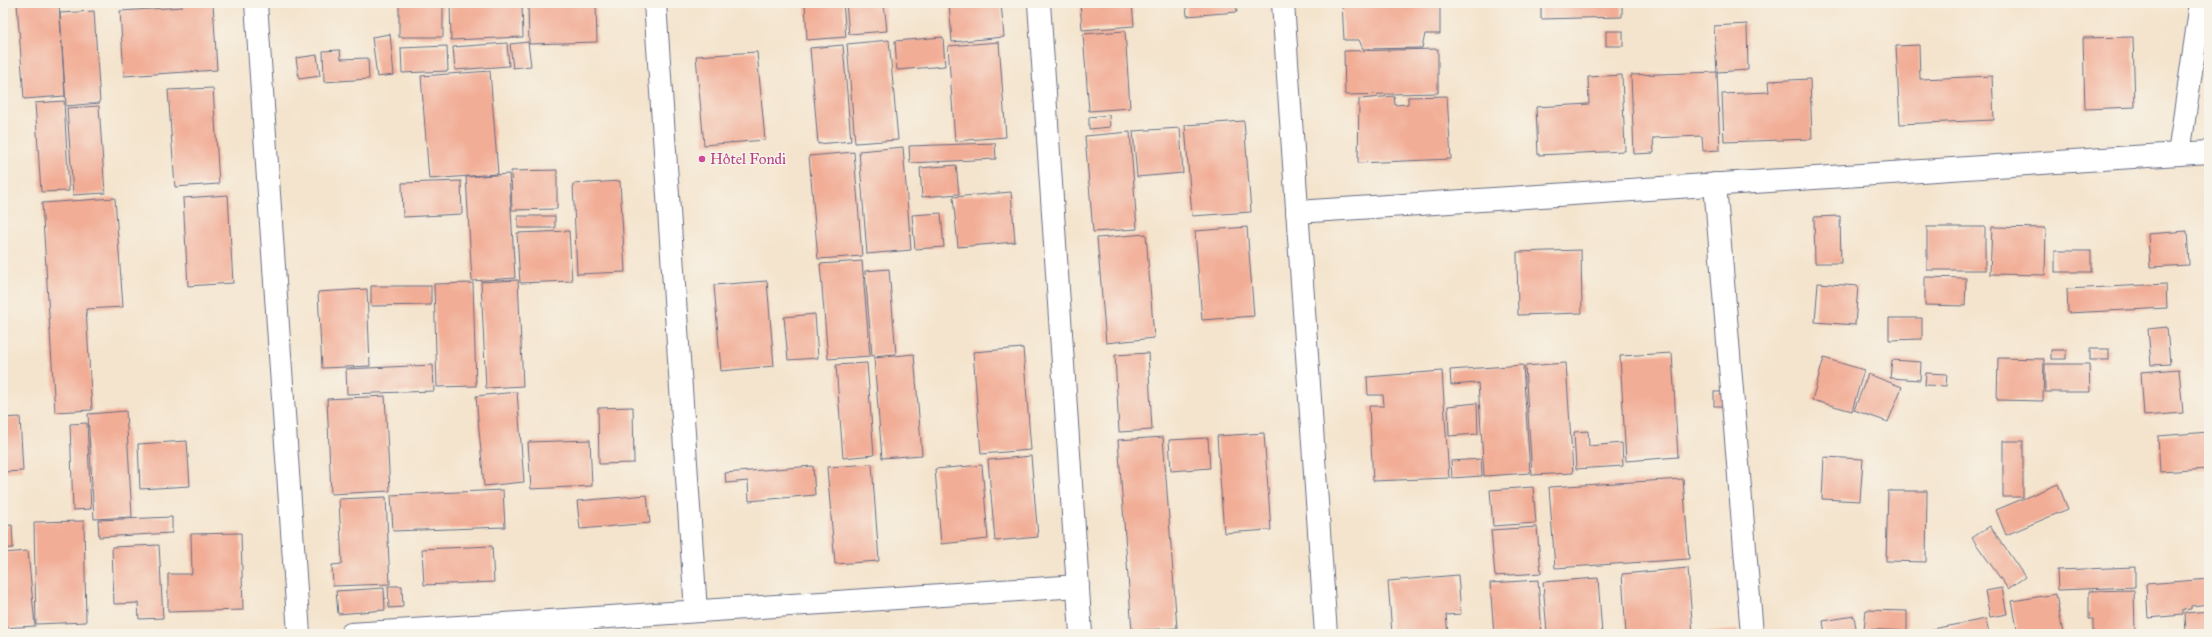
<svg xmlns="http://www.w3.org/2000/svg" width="2212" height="637" viewBox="0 0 2212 637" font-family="'IM FELL Great Primer',serif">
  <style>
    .building { fill: #f2ad96 }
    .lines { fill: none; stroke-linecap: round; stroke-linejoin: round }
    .minor-casing { stroke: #676e85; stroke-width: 24 }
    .minor { stroke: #fff; stroke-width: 22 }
    .hotel-dot { fill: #d1479c; stroke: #f7f3e8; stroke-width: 1.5 }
    .labels { text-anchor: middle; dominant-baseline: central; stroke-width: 3; stroke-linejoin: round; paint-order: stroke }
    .hotel-label { font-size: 15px; fill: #b23c85; stroke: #f7f3e8; text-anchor: start }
  </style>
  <rect width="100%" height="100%" fill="#f7f3e8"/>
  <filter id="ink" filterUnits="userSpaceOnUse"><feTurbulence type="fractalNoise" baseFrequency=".025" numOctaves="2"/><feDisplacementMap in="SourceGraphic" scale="8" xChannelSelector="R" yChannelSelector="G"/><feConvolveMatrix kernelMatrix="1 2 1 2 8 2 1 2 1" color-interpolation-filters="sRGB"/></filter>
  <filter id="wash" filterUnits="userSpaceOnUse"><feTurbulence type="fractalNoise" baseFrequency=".012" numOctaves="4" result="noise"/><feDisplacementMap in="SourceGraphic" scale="16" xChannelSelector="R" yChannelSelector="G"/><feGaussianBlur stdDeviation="0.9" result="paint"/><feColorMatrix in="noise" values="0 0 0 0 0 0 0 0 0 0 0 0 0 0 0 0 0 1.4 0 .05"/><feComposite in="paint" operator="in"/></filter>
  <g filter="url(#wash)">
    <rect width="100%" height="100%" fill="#f4e4cd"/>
    <g id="blocks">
      <g class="building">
        <path d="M17,3H59L65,96L24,99Z"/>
        <path d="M182,3H213L217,70L124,76L120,11L182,7Z"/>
        <rect x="399" y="3" width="44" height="34"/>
        <path d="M450,3H522L523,37L451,40Z"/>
        <path d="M528,3H596L597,42L529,44Z"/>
        <path d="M805,3H843L846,37L807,40Z"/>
        <path d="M846,3H884L887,31L849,34Z"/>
        <path d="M949,3H1001L1004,37L952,42Z"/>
        <path d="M1080,3H1132L1134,26L1082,30Z"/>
        <path d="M1186,3H1236L1237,12L1187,16Z"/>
        <path d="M1342,3H1440V34H1425L1422,48L1363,49L1359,40H1344Z"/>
        <path d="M1541,3H1622V17L1541,19Z"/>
        <path d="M94,11L100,103L66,106L60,13Z"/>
        <path d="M1747,24L1748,70L1717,72L1720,150L1703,151L1702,136L1653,138L1654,153L1634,154L1631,75L1717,72L1714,26Z"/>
        <path d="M1125,31L1130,108L1089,111L1083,34Z"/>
        <rect x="1606" y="31" width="17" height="15"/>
        <path d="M390,34L394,75L377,77L372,37Z"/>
        <path d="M943,37L945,66L897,70L895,41Z"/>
        <path d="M2133,37L2135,107L2085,109L2083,38Z"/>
        <path d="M889,40L898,140L855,143L847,44Z"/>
        <path d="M528,42L531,66L513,68L510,44Z"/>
        <path d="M999,42L1006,137L955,141L948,46Z"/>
        <path d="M507,43L509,66L455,70L453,47Z"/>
        <path d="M843,45L851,141L818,144L810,48Z"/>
        <path d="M1919,45L1920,79L1992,76L1994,120L1900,124L1896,46Z"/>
        <path d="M447,46L448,71L402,73L401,48Z"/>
        <path d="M1438,49V93L1345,95L1344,51Z"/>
        <path d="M340,50L341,59L368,58L369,79L324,82L323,51Z"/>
        <path d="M757,52L765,140L704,145L696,56Z"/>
        <path d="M317,55L320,76L299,79L296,58Z"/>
        <path d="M490,71L498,174L429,179L421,76Z"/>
        <path d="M1622,75L1625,151L1538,155L1536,107L1589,104L1588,77Z"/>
        <path d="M1810,79L1812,139L1724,142L1722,94L1769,92L1768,81Z"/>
        <path d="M213,88L219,184L175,187L168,90Z"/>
        <path d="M1394,96L1395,105L1408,104V97L1447,96L1451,159L1358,163L1359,99Z"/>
        <path d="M64,101L69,191L41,192L35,103Z"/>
        <path d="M99,106L105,193L73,195L67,108Z"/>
        <path d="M1109,115L1110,127L1089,129V117Z"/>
        <path d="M1244,121L1251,212L1192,216L1185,125Z"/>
        <path d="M1180,128L1183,173L1137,177L1133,131Z"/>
        <path d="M1130,132L1137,229L1093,232L1085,136Z"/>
        <path d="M995,143L996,159L910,163L909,146Z"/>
        <path d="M903,147L911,250L867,254L859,151Z"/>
        <path d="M854,152L862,256L818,259L809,156Z"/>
        <path d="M956,165L959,194L922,197L920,168Z"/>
        <path d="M557,170V209L512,210L511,171Z"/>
        <path d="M509,174L515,278L472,281L466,177Z"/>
        <path d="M461,181L462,214L403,217L402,183Z"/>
        <path d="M620,181L625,272L577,274L573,184Z"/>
        <path d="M1011,192L1015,242L958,247L953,197Z"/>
        <path d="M228,195L233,283L188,286L183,198Z"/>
        <path d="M115,198L123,307L86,309L92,410L55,412L42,203Z"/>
        <path d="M941,213L944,247L915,249L912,215Z"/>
        <rect x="518" y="216" width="37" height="12"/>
        <path d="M1840,216L1841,263H1815L1814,217Z"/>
        <path d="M1247,227L1254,316L1202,320L1195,231Z"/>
        <rect x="1927" y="227" width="58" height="43"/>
        <path d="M1992,227L2046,228L2045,275L1990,274Z"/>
        <path d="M569,231L572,281L520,283L517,233Z"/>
        <path d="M2187,231L2189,265L2150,267L2148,234Z"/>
        <path d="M1146,234L1154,338L1106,343L1097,238Z"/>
        <path d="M1581,250L1582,313L1518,315L1517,252Z"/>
        <rect x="2055" y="251" width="36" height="21"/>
        <path d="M862,261L870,356L828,359L820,264Z"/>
        <path d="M889,269L896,354L872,356L865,271Z"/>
        <path d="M1925,277L1966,278L1965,306L1925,305Z"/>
        <path d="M518,280L523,386L486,388L481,282Z"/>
        <path d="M767,281L774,366L721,371L714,285Z"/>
        <path d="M473,283L476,386L437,387L434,284Z"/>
        <path d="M1818,283L1858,286L1855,325L1815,322Z"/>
        <path d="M2166,284L2167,308L2068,313L2067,289Z"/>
        <path d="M371,286H431V305L371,306Z"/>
        <path d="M367,289L370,366L322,368L318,292Z"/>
        <path d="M815,314L818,358L788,360L784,317Z"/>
        <path d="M1889,318H1922V339L1889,340Z"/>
        <path d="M2167,327L2170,364L2151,365L2148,329Z"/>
        <path d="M1023,348L1031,450L981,454L973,352Z"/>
        <rect x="2090" y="349" width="19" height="11"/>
        <rect x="2051" y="350" width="15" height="9"/>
        <path d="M1148,353L1152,430L1119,432L1115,355Z"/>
        <path d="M1672,353L1678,457L1626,461L1620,356Z"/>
        <path d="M914,354L922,455L882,458L874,358Z"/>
        <path d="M1824,358L1864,370L1852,411L1812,400Z"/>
        <path d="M1998,358L2044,359L2043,401L1997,400Z"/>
        <path d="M1892,360L1921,362L1920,380L1890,378Z"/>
        <path d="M867,363L874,455L843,458L836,365Z"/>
        <path d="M1566,363L1573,473L1532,475L1525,366Z"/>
        <path d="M2045,364H2089L2090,392H2045Z"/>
        <path d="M433,365L434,391L347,394L346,369Z"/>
        <path d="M1523,365L1530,473L1484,476L1478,383L1451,385L1450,370Z"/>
        <path d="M2179,369L2183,413L2144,416L2141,372Z"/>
        <path d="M1442,371L1449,478L1373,481L1369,406H1384L1383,395H1368L1367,377Z"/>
        <path d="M1926,373L1947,374L1946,386L1925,385Z"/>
        <path d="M1868,374L1902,387L1888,422L1854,410Z"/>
        <path d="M517,392L524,482L484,486L476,396Z"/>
        <rect x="1714" y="392" width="14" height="14"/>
        <path d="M385,396L390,491L331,494L327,399Z"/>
        <path d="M1477,403L1478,434L1449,436L1448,406Z"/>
        <path d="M633,407L634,463L599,464L598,408Z"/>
        <path d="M126,411L132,517L94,519L88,414Z"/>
        <path d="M20,417L23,471L3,472V418Z"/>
        <path d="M87,423L91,509L73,510L70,424Z"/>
        <path d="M1588,431L1589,446L1622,443L1623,466L1576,469L1574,432Z"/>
        <path d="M2209,432V469L2160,472L2158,436Z"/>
        <path d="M1264,433L1271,530L1224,533L1217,436Z"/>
        <path d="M1163,437L1177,628L1132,631L1118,440Z"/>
        <path d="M1208,438L1210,468L1171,471L1169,440Z"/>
        <path d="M590,440L592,486L531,489L528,442Z"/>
        <path d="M187,441L190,486L140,489L138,444Z"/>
        <rect x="2003" y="441" width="20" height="56"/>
        <path d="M1031,456L1038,537L995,541L988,460Z"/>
        <path d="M1824,457L1863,459L1860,501L1822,499Z"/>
        <path d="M1481,459L1482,476L1452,478L1451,461Z"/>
        <path d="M872,464L879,561L835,564L827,467Z"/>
        <path d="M982,465L988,539L941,544L935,469Z"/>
        <path d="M813,466L815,495L749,501L748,481L726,483L725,473Z"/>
        <path d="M1683,479L1689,559L1555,568L1549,487Z"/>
        <path d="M2058,484L2068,509L2006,535L1996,510Z"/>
        <path d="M1533,487L1536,523L1493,526L1490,490Z"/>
        <path d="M503,490L505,527L393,531L391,495Z"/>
        <path d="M1888,491H1927L1926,562L1886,561Z"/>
        <path d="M647,495L650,523L580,529L577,501Z"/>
        <path d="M386,497L390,584L333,586L332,565L342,564L339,499Z"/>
        <path d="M172,517V533L99,537L98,520Z"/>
        <path d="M84,521L86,622L36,624L34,522Z"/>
        <path d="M12,525L13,548L3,549V526Z"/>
        <path d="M1990,526L2025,577L2008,589L1972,538Z"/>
        <path d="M1537,527L1541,573L1495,576L1491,530Z"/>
        <path d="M241,533L243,610L168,612V574H192L191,534Z"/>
        <path d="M159,545L163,618L139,619L138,603L114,604L112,547Z"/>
        <path d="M492,546L494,582L424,585L422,549Z"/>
        <path d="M28,551L35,626L3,628V553Z"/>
        <path d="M2135,567V587L2058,590L2057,570Z"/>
        <path d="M1688,568L1693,634H1626L1622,574Z"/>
        <path d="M1458,575L1461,614L1446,615L1448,634H1392L1388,581Z"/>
        <path d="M1598,578L1602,634H1547L1543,582Z"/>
        <path d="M2209,579V604L2191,606V609L2183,610V615L2148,618L2146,584Z"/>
        <path d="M1538,580L1542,634H1494L1490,583Z"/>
        <path d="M388,586H402L403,607L389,608Z"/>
        <path d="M384,588L385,610L338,614L336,591Z"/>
        <path d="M2002,588L2007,614L1990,617L1985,591Z"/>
        <path d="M2134,590L2135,634H2093V619H2089V591Z"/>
        <path d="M2056,594L2063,634H2018L2012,601Z"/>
        <path d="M1866,610L1907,611V631L1864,629Z"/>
        <path d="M2209,611V634H2186L2185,613Z"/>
        <path d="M1854,616L1857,634H1825L1823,621Z"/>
        <path d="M1986,619L1989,633L1933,634L1932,629Z"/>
        <path d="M1738,630L1739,634H1699V633Z"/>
      </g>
    </g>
  </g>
  <g filter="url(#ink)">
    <use href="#blocks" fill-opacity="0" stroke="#676e85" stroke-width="1"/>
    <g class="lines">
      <g class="minor-casing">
        <g id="minor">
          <path d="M256,3L299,634"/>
          <path d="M655,3L696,611"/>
          <path d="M1039,3L1081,634"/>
          <path d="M1283,3L1326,634"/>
          <path d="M2179,154L2201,3"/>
          <path d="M1715,184L1752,634"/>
          <path d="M1297,212L2209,152"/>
          <path d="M351,634L1078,586"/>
        </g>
      </g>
      <use href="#minor" class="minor"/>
    </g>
  </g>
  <circle class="hotel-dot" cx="702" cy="159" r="4"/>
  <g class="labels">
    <g class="hotel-label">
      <text x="710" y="159">Hôtel Fondi</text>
    </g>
  </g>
  <rect width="2212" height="637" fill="none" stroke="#f7f3e8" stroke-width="16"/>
</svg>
